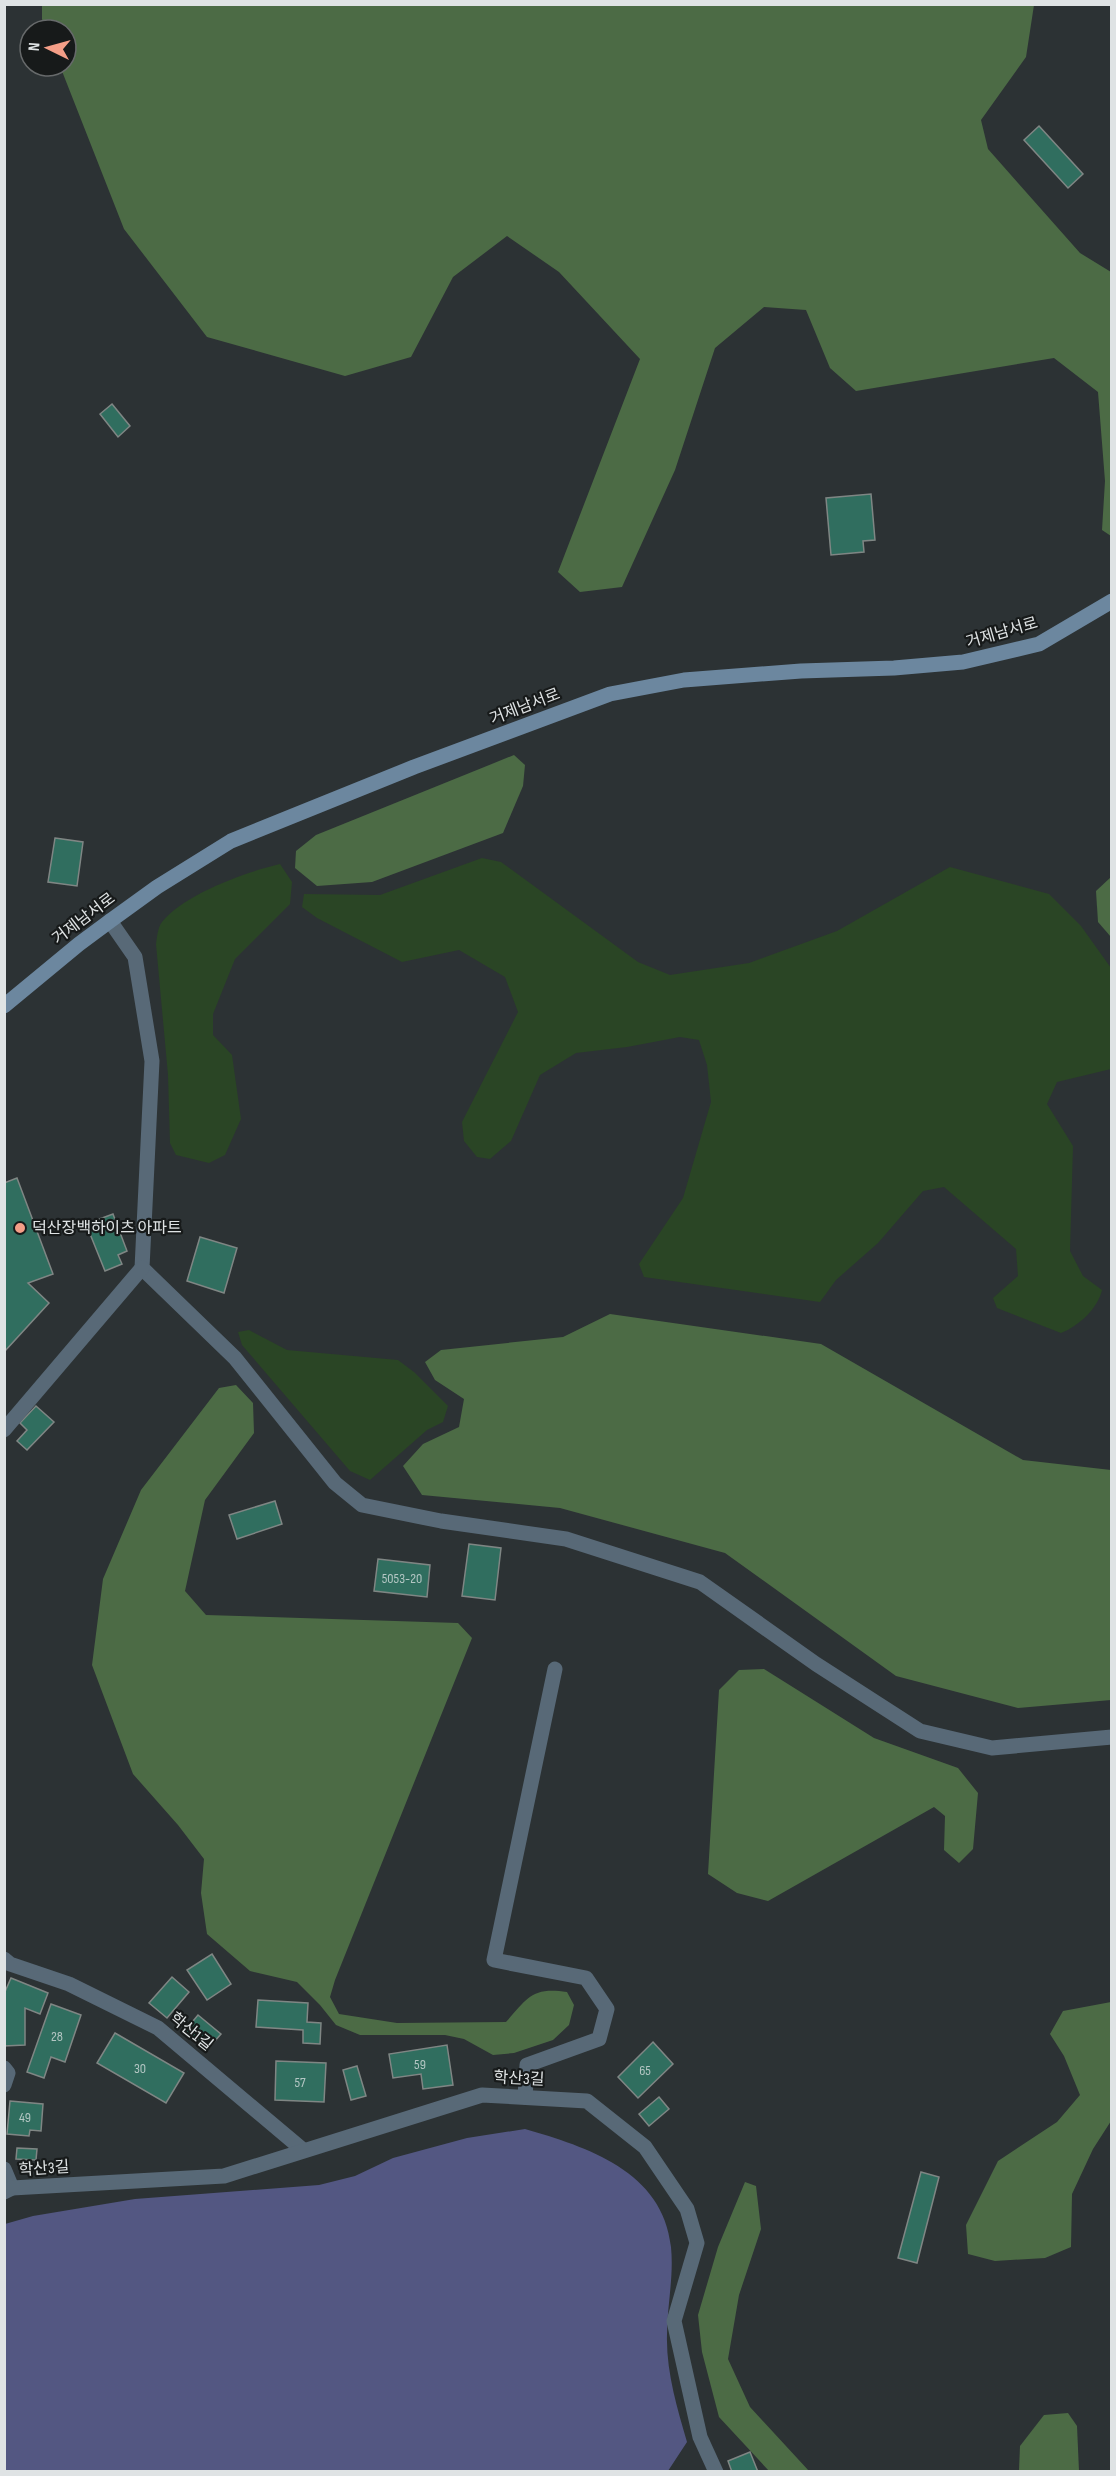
<svg xmlns="http://www.w3.org/2000/svg" width="1116" height="2476" viewBox="0 0 1116 2476" font-family="'Sofia Sans Condensed','Noto Sans KR',sans-serif">
  <style>
    .green { fill: #2a4525 }
    .forest { fill: #4c6b45 }
    .water { fill: #535782 }
    .building { fill: #306e5f; stroke: #7f8684; stroke-width: 1.5 }
    .lines { fill: none; stroke-linecap: round; stroke-linejoin: round }
    .lane { stroke: #586977; stroke-width: 15 }
    .street { stroke: #586977; stroke-width: 15 }
    .secondary { stroke: #6c879f; stroke-width: 15 }
    .poi-dot { fill: #f49e87; stroke: #171a1a; stroke-width: 2 }
    .labels { text-anchor: middle; dominant-baseline: central; stroke-width: 4.5; stroke-linejoin: round; paint-order: stroke }
    .number-label { font-size: 14px; fill: #b3c6c3 }
    .street-label { font-size: 16px; fill: #dfe3e4; stroke: #171a1a }
    .poi-label { font-size: 16px; fill: #dfe3e4; stroke: #171a1a; text-anchor: start }
  </style>
  <rect width="100%" height="100%" fill="#2c3234"/>
  <g class="green">
    <path d="M482,858L501,862L638,962L670,975L749,963L837,931L950,867L1049,894L1081,926L1111,968V1069L1057,1082L1047,1104L1073,1146L1070,1251L1083,1276L1102,1290C1098,1308 1079,1326 1061,1333L997,1308L993,1298L1018,1276L1016,1249L944,1187L923,1191L878,1243L836,1280L820,1302L644,1277L639,1264L683,1198L711,1102L707,1065L699,1040L680,1037L627,1047L576,1053L540,1075L511,1141L490,1159L477,1157L464,1141L462,1122L518,1012L505,977L459,950L402,962L317,918L302,907L304,894L380,895Z"/>
    <path d="M280,864L292,882L290,904L235,959L213,1014V1035L232,1055L241,1119L225,1155L209,1163L176,1155L170,1143L168,1075L156,944C157,937 158,927 162,922C184,894 246,872 280,864Z"/>
    <path d="M249,1330L287,1350L398,1360L414,1372L448,1406L443,1422L427,1430L370,1480L350,1471L242,1345L238,1332Z"/>
  </g>
  <g class="forest">
    <path d="M42,5H1034L1026,57L981,120L988,149L1080,253L1111,272V536L1102,530L1105,481L1098,392L1054,358L856,391L830,368L806,310L764,307L715,348L675,470L622,587L580,592L558,572L640,359L559,272L507,236L453,277L411,357L345,376L207,337L124,229L60,66H66V30H46L42,19Z"/>
    <path d="M514,755L525,765L523,786L503,833L372,882L317,886L295,868L296,851L316,835Z"/>
    <path d="M1111,877V937L1098,922L1096,891Z"/>
    <path d="M610,1314L821,1344L1023,1460L1111,1470V1700L1018,1708L896,1676L725,1553L560,1508L422,1495L403,1466L423,1444L459,1427L464,1399L435,1380L425,1362L441,1350L563,1337Z"/>
    <path d="M236,1385L253,1403L254,1433L205,1500L185,1591L206,1615L458,1623L472,1638L335,1980L330,1997L339,2014L397,2023L506,2022C528,1998 531,1987 567,1992L574,2005L569,2025L553,2040L514,2053L493,2055L464,2039L445,2035H360L336,2025L320,2005L297,1982L250,1971L207,1934L201,1893L204,1859L178,1825L133,1774L92,1665L103,1579L141,1490L219,1388Z"/>
    <path d="M764,1669L874,1738L958,1768L978,1793L973,1849L959,1863L944,1850L945,1816L934,1807L768,1901L737,1893L708,1874L719,1690L739,1670Z"/>
    <path d="M1111,2002V2121L1093,2149L1072,2194L1071,2247L1045,2258L995,2261L968,2254L966,2225L998,2161L1057,2122L1080,2095L1064,2056L1050,2034L1063,2011Z"/>
    <path d="M745,2182L756,2186L761,2229L739,2295L728,2359L750,2407L809,2471H769L719,2417L702,2352L698,2315L718,2247Z"/>
    <path d="M1068,2413L1077,2426L1079,2471H1019L1020,2446L1044,2415Z"/>
  </g>
  <path class="water" d="M525,2129C587,2147 663,2171 671,2247C674,2277 667,2306 667,2335C666,2371 677,2408 687,2442L668,2471L5,2472V2224L33,2216L135,2199L319,2185L355,2176L393,2158L467,2138Z"/>
  <g class="building">
    <path d="M1039,126L1083,174L1068,188L1024,140Z"/>
    <path d="M112,404L130,426L118,437L100,414Z"/>
    <path d="M871,494L875,540L863,541L864,552L831,555L826,498Z"/>
    <path d="M55,838L83,842L77,886L48,882Z"/>
    <path d="M17,1178L53,1274L28,1283L49,1303L4,1352V1183Z"/>
    <path d="M113,1214L127,1251L118,1255L122,1264L105,1271L86,1224Z"/>
    <path d="M200,1237L237,1248L224,1293L187,1281Z"/>
    <path d="M36,1406L54,1422L27,1450L17,1441L27,1430L20,1423Z"/>
    <path d="M275,1501L282,1524L237,1539L229,1515Z"/>
    <path d="M469,1544L501,1548L495,1600L462,1596Z"/>
    <path d="M378,1559L430,1565L427,1597L374,1591Z"/>
    <path d="M212,1954L231,1984L207,2000L187,1970Z"/>
    <path d="M172,1977L189,1992L167,2018L149,2003Z"/>
    <path d="M11,1978L48,1993L40,2014L25,2008V2045L4,2046V1994Z"/>
    <path d="M258,2000L308,2003L307,2022L321,2023L320,2044L303,2043V2030L256,2027Z"/>
    <path d="M51,2004L81,2015L65,2062L51,2057L44,2078L27,2072Z"/>
    <path d="M198,2015L221,2034L206,2051L184,2032Z"/>
    <path d="M115,2033L184,2073L166,2103L97,2063Z"/>
    <path d="M653,2042L673,2064L638,2098L618,2077Z"/>
    <path d="M447,2045L453,2085L423,2089L421,2074L393,2078L389,2054Z"/>
    <path d="M276,2061L326,2063L324,2102L275,2100Z"/>
    <path d="M357,2066L366,2096L351,2100L343,2070Z"/>
    <path d="M659,2097L669,2109L649,2126L639,2114Z"/>
    <path d="M10,2101L43,2104L41,2131L30,2130L29,2136L7,2134Z"/>
    <path d="M17,2148L37,2149L36,2160L16,2159Z"/>
    <path d="M921,2172L939,2177L917,2263L898,2258Z"/>
    <path d="M750,2452L758,2472H732L728,2461Z"/>
  </g>
  <g class="lines">
    <g class="lane">
      <path d="M110,921L135,957L152,1061L142,1268L235,1358L335,1483L362,1505L441,1521L566,1539L700,1582L816,1664L920,1731L992,1748L1112,1737"/>
      <path d="M4,1430L142,1268"/>
      <path d="M4,2068L8,2073L4,2085"/>
      <path d="M4,2169L12,2188"/>
    </g>
    <g class="street">
      <path d="M4,1959L10,1964L69,1984L158,2028L303,2150"/>
      <path d="M525,2097L527,2065L599,2039L607,2009L586,1978L494,1960L555,1669"/>
      <path d="M4,2192L12,2188L224,2176L482,2095L587,2101L645,2147L687,2209L697,2243L674,2321L700,2437L716,2472"/>
    </g>
    <path class="secondary" d="M4,1006L79,944L110,921L157,887L231,841L414,767L610,694L684,680L801,671L894,668L963,662L1039,644L1112,601"/>
  </g>
  <circle class="poi-dot" cx="20" cy="1228" r="6"/>
  <g class="labels">
    <g class="number-label">
      <text x="402" y="1578">5053-20</text>
      <text x="57" y="2036">28</text>
      <text x="420" y="2064">59</text>
      <text x="140" y="2068">30</text>
      <text x="645" y="2070">65</text>
      <text x="300" y="2082">57</text>
      <text x="25" y="2117">49</text>
    </g>
    <g class="street-label">
      <text transform="translate(1002 633) rotate(-16)">거제남서로</text>
      <text transform="translate(525 707) rotate(-21)">거제남서로</text>
      <text transform="translate(84 919) rotate(-37)">거제남서로</text>
      <text transform="translate(191 2032) rotate(39)">학산1길</text>
      <text transform="translate(519 2079) rotate(3)">학산3길</text>
      <text transform="translate(44 2169) rotate(-4)">학산3길</text>
    </g>
    <g class="poi-label">
      <text x="32" y="1228">덕산장백하이츠 아파트</text>
    </g>
  </g>
  <rect width="1116" height="2476" fill="none" stroke="#dfe3e4" stroke-width="12"/>
  <g transform="translate(48 48) rotate(275)"><circle r="28" fill="#171a1a" stroke="#676a6b" stroke-width="1.5"/>
  <path d="M0-4.5L10 22L0 15L-10 22Z" fill="#f49e87"/>
  <text y="-9" font-size="16" font-weight="bold" text-anchor="middle" fill="#dfe3e4">N</text>
  </g>
</svg>
